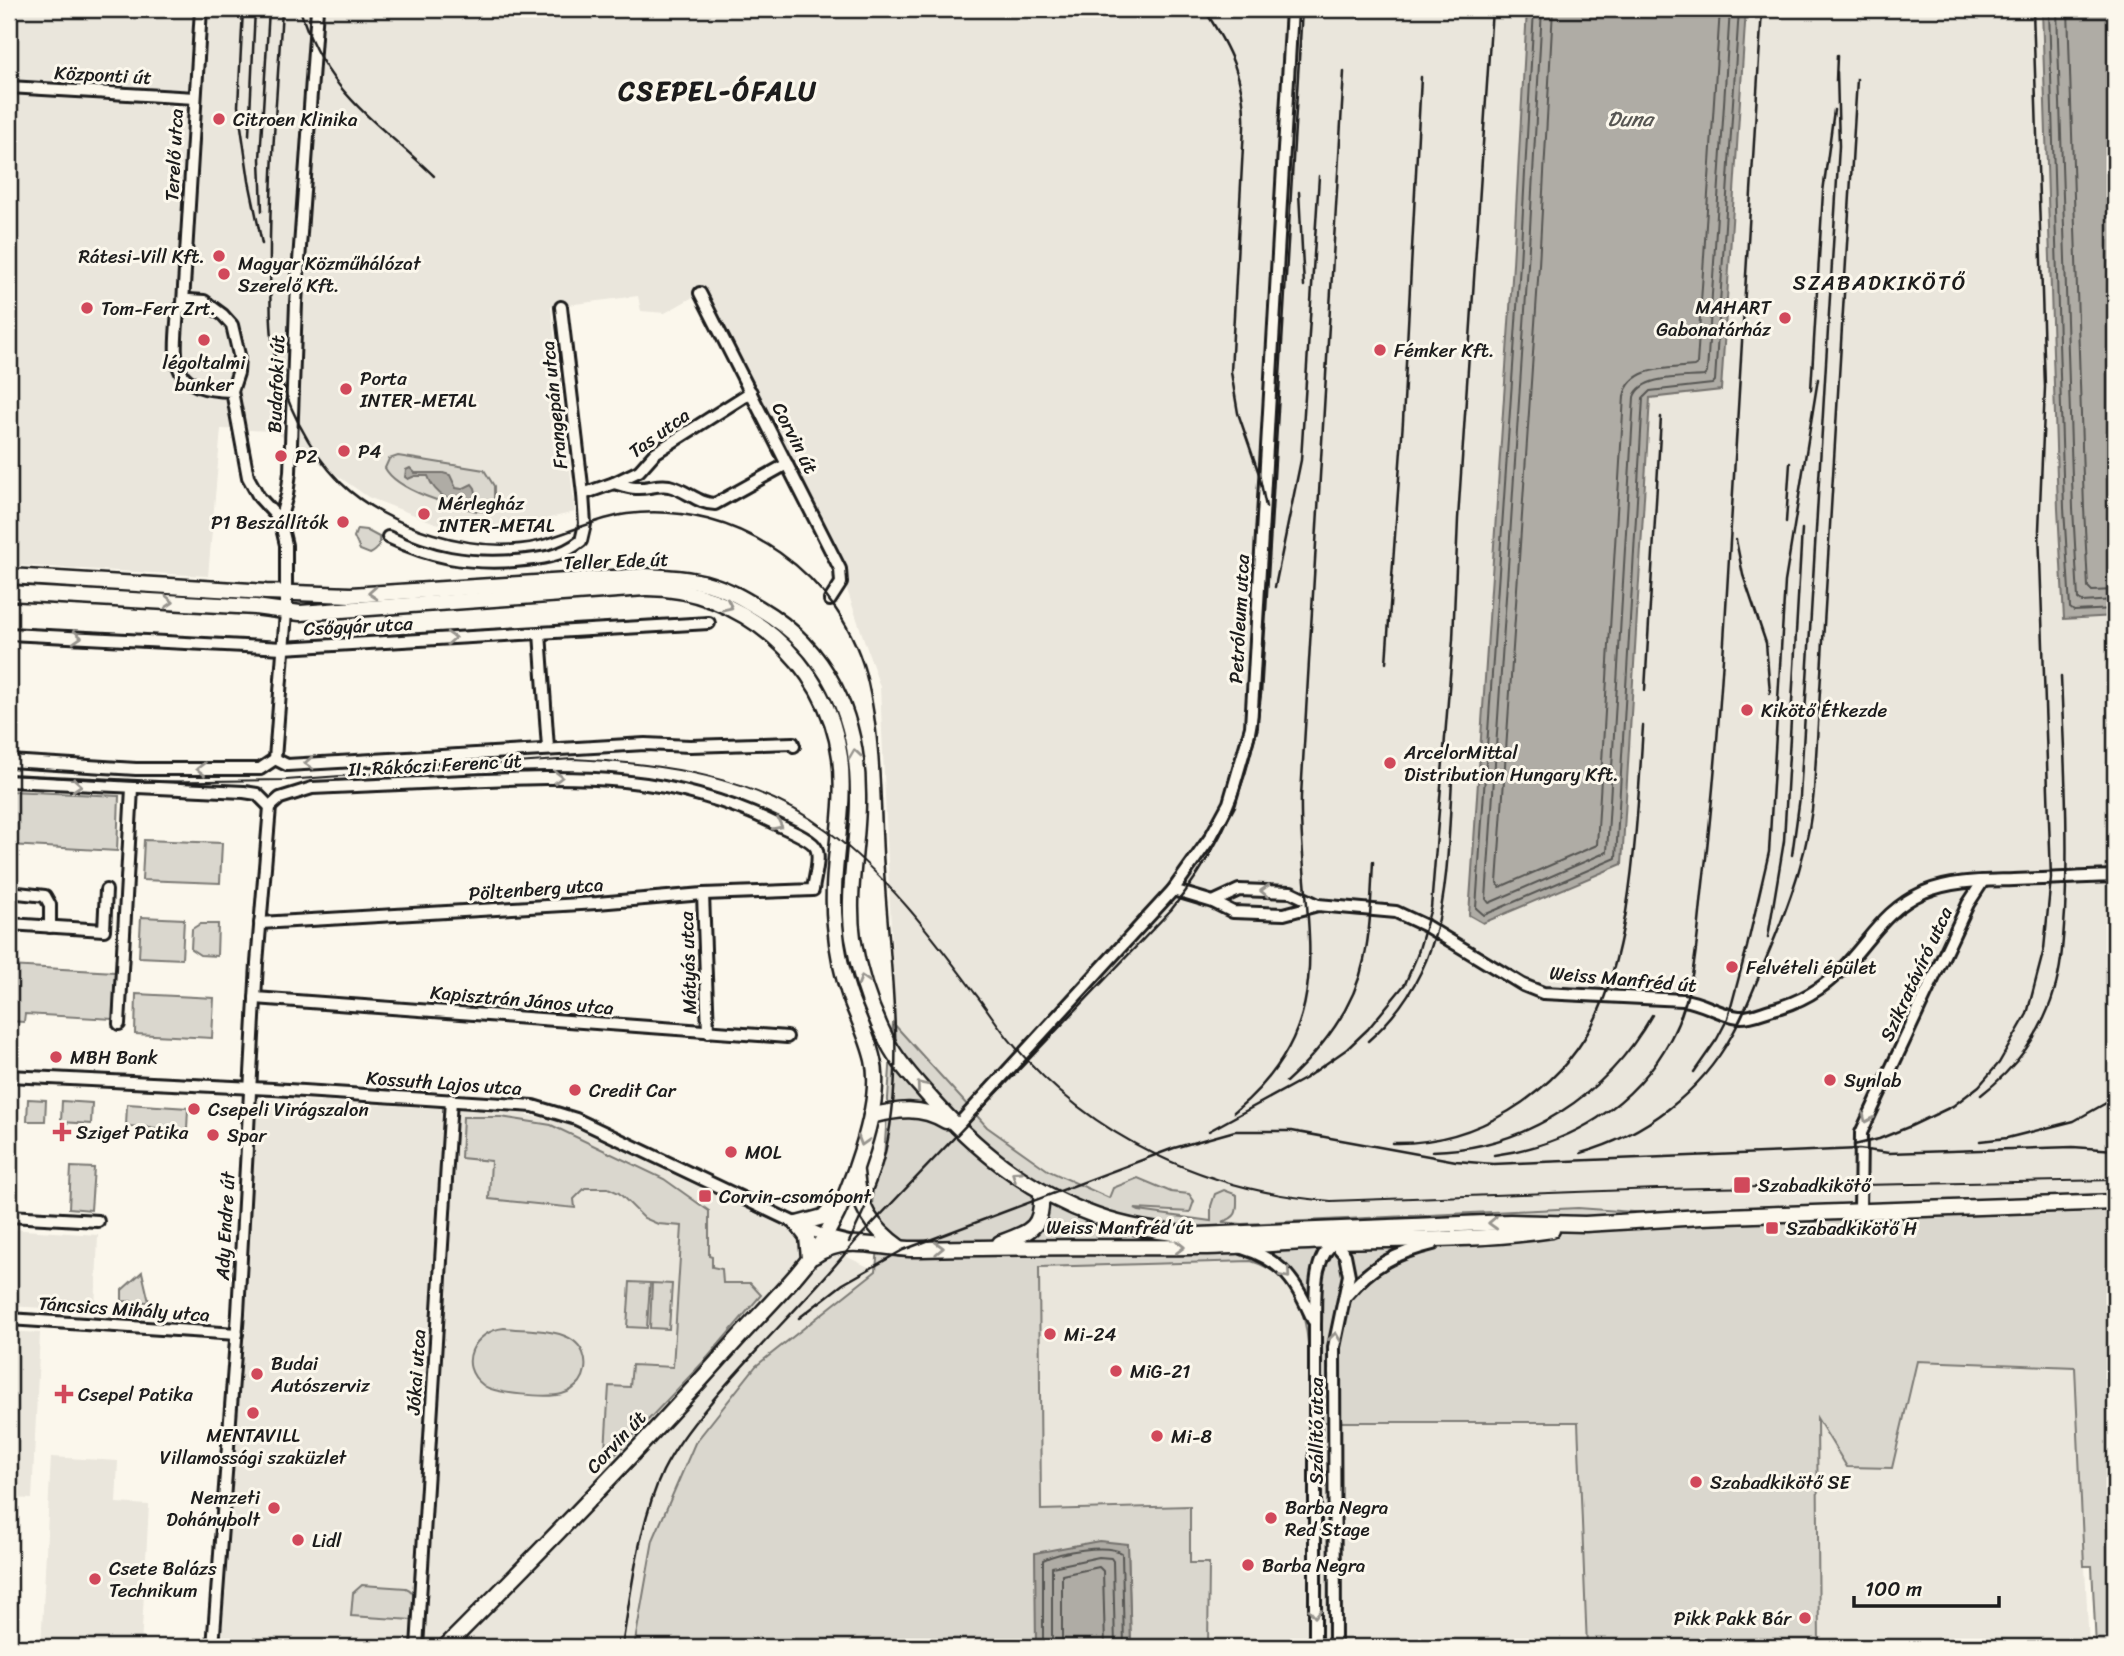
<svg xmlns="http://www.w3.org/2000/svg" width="2124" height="1656" viewBox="0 0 2124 1656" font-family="Sriracha,sans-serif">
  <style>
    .built { fill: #eae6dc }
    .green { fill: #dad7ce; stroke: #7b7a75; stroke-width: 2 }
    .water { fill: #afaca5; stroke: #74726e; stroke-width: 2 }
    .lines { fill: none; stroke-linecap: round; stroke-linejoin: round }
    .shore { stroke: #575653; stroke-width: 2 }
    .minor-casing { stroke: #1c1c1c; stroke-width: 16 }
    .major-casing { stroke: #1c1c1c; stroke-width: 19 }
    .minor { stroke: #fbf7ec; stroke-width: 10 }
    .major { stroke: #fbf7ec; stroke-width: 14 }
    .tram { stroke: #1c1c1c; stroke-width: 2 }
    .rail { stroke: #1c1c1c; stroke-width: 2.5 }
    .oneway { stroke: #97948e }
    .poi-dot { fill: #d1495b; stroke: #fbf7ec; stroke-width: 2.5 }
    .labels { text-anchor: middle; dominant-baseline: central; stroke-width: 6; stroke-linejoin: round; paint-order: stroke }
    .street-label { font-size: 19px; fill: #1c1c1c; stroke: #fbf7ec }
    .poi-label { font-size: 19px; fill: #1c1c1c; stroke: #fbf7ec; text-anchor: start }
    .water-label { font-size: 21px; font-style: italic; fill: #575653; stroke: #fbf7ec }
    .neighbourhood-label { font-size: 21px; letter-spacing: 2px; fill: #1c1c1c; stroke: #fbf7ec }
    .district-label { font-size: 26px; font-weight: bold; letter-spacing: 2px; fill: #1c1c1c; stroke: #fbf7ec }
  </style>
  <rect width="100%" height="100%" fill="#fbf7ec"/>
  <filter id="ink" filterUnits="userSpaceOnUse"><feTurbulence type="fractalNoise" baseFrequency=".0143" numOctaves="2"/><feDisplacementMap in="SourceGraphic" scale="14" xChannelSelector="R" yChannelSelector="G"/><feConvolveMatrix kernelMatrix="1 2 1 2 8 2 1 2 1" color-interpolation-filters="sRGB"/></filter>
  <g filter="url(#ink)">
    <g class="built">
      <path d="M9,9H1527L1513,264L1469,914L1483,923L1622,864L1650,397L1721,390L1746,9H2042L2058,509L2064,618L2115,616V1202L1701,1217L1578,1208L1242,1224L1139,1211L1049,1171L987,1127L893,1023L894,993L880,687L840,569L700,293L665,313L641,311L638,296L551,307L575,512L495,531L464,529L435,523L368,497L274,431L221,429L208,576L9,565Z"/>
      <path d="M251,1098L513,1112L562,1122L877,1271L756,1366L653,1540L634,1647H206Z"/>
      <path d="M9,1229L98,1235L95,1311L9,1306Z"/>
      <path d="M1251,1261L1268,1266L1282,1277L1294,1292L1301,1307L1307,1327L1309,1422L1578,1421L1587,1647H1208L1209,1564L1190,1563V1506L1041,1510L1039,1267Z"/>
      <path d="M9,1331L40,1333L32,1499L9,1498Z"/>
      <path d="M1917,1361L2075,1367L2089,1647H1819L1817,1416L1847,1467Z"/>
      <path d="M51,1457L118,1461L116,1503L149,1505L141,1647L41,1646Z"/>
    </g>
    <g class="green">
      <path d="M398,456L484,470L494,486V504L485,511H477C452,506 397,491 385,468L389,459Z"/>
      <path d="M357,529L366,530L379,537C380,546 378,550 370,554L360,550L354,537Z"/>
      <path d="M9,791L119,796L117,851L9,845Z"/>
      <path d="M144,840L222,843L220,883L142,880Z"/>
      <path d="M141,917L184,919L182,959L139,957Z"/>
      <path d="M200,924H218L217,956L200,955L191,949L192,929Z"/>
      <path d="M9,966L115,972L113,1019L25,1014L24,1022L9,1021Z"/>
      <path d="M136,994L214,998L212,1038L135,1034Z"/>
      <path d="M893,1023L987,1127L1049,1171L1109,1198L1113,1188L1138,1178L1171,1192L1189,1194L1194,1201L1190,1212L1135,1209L1139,1211L1211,1221V1206L1215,1194L1224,1190L1237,1195C1237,1211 1239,1217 1222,1222L1242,1224L1578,1208L1701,1217L2115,1202V1647H2096L2092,1566H2084L2075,1367L1917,1361L1892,1468L1847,1467L1817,1418L1819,1647H1587L1578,1422H1309C1308,1364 1321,1282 1251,1261L1039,1267L1041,1510L1190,1506V1563H1209L1208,1647H1131L1128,1545L1036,1553V1647H634L653,1540L695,1443L756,1366L876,1271L880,1220L872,1206L873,1190L884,1158Z"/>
      <path d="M28,1099L46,1100L45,1121H27Z"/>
      <path d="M62,1101L92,1103L91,1124L61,1122Z"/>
      <path d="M127,1104L188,1108L187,1130L126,1126Z"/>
      <path d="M463,1117H501L551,1125L664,1179L709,1211V1256L712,1257V1267L722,1269L723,1283H750L761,1295L708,1357L611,1459L605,1451L609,1386L630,1387L632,1365L673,1367L682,1226L658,1224L644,1218L619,1193L608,1188H585L574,1199L575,1208L489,1199L491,1161L461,1158Z"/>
      <path d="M71,1167L94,1168L91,1210L69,1208Z"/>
      <path d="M142,1272L149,1302L122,1301V1290Z"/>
      <path d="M630,1282L650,1283L647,1328L627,1327Z"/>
      <path d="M652,1283L672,1284L669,1329L650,1328Z"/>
      <path d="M504,1328C529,1331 576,1326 584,1356C587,1365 585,1375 580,1382C575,1388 570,1392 562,1394C548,1398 494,1394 483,1385C456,1365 474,1331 504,1328Z"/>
      <path d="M362,1585L406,1588C419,1593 414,1608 413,1620L351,1616L353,1593Z"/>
    </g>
    <g class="water">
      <path d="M1527,9H1746L1721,390L1650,398L1622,864L1483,923L1469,915L1513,264Z"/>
      <path d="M2042,9H2115V616L2064,619L2058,509Z"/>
      <path d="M410,468L415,473H443L450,475L456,488L462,489L472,484L475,488L477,497L473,503C454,507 434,494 428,476H415L408,479L405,477L406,470Z"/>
      <path d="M1099,1541L1128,1544L1131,1647H1036L1035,1553Z"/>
    </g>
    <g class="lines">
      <g class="shore">
        <path d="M1534,9L1520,264L1476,908L1484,915L1616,858L1643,398L1650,391L1712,384L1715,381L1739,9"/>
        <path d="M1542,9L1528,265L1486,899L1489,903L1607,852L1634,397C1641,375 1683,378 1704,376L1707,373L1730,9"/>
        <path d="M1553,9L1539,265L1497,883L1500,887L1597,845L1624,396C1631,365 1669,369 1694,366L1697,364L1720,9"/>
        <path d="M2049,9L2064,508L2070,608L2074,611L2115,609"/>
        <path d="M2057,9L2073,508L2078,599L2082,602L2115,600"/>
        <path d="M2068,9L2084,508L2088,587L2092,591L2115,590"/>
        <path d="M1043,1647V1560C1060,1552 1106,1543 1122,1553L1124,1647"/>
        <path d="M1052,1647V1567L1099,1557L1111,1558L1113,1561L1115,1647"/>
        <path d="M1062,1647V1575L1099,1567L1103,1571L1105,1647"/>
      </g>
      <g class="minor-casing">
        <g id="minor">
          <path d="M9,87L195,98"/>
          <path d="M700,293L840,569L841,583L830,600"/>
          <path d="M183,303L201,9"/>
          <path d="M232,391C168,390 174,362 178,310L189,300L204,301L223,315L232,325L239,355L238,373L232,391L248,477L259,497L280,520"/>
          <path d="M614,483C621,485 629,488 636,488C647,489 657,484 669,486C687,490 698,504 715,504L787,464"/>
          <path d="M583,494L614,483L639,471L655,453L751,392"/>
          <path d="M388,537C432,558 466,564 515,561C540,559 561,557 581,541L585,524L583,494L561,307"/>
          <path d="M540,633L548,748"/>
          <path d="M9,634L283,648L709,623"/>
          <path d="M275,759L286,612V545L280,520L287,495L290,472L296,303L317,9"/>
          <path d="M275,759L287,765L645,744L690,746L793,743L794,746"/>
          <path d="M9,761L136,769H260L275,759"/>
          <path d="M9,781L244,792L257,794L270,807"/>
          <path d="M1173,890L1213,902L1233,912L1284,914L1318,905L1396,912L1426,926L1523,985L1543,993L1683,1000C1703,1002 1719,1015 1739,1017C1750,1018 1760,1013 1770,1010C1799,1003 1823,989 1843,968C1872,938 1884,910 1924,892C1953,880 1983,881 2014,880C2048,879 2081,877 2115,876"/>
          <path d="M9,892L45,896L50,905V927"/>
          <path d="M703,894L708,1032"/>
          <path d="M1213,902L1239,890L1291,892L1318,905"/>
          <path d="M260,923L597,903L703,894L813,890C814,879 821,858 816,848C812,839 786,829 776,824C672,773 577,775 465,781C414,783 363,786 312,788L280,798L270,807"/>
          <path d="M9,924L104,930L106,890"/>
          <path d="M255,998L787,1037"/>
          <path d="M119,1024L132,788"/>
          <path d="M9,1076L273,1089L533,1106L576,1119L797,1224L825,1236L849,1242"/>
          <path d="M956,1127L1173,890L1210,838L1229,803L1251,727L1292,9"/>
          <path d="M1860,1211L1861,1133L1968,904L1983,881"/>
          <path d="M9,1216L98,1221"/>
          <path d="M1330,1238L1345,1255L1349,1275L1334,1347L1335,1647"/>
          <path d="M1242,1248C1283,1260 1297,1283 1313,1320"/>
          <path d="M1347,1295C1372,1265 1396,1253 1433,1244"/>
          <path d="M9,1319L237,1334"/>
          <path d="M213,1647L238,1313L257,963L270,807"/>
          <path d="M417,1647L451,1100"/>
          <path d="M1315,1647V1324C1316,1295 1311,1257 1338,1239"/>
        </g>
      </g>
      <g class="major-casing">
        <g id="major">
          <path d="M9,576L266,592L351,595L644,576C667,577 690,578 712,585C729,590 744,599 759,608C828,649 858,716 858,795C859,842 846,890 853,938C859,975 871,1010 888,1043C897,1061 913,1078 926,1093C975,1149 1025,1190 1096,1216C1129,1228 1164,1233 1199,1235L1510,1222L1585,1224L1701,1217L2115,1202"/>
          <path d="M9,593L255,607L300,613L645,588C739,587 828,662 840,757C847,813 829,869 835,925C837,950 842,974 850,997C858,1018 868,1038 873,1060C884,1104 849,1194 827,1233C806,1270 761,1312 732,1345C640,1449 543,1549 445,1647"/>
          <path d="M871,1116C898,1109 921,1106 946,1121"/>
          <path d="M856,1172C859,1208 870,1226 900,1248"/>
          <path d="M797,1224L823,1217L838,1202"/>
          <path d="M797,1224L807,1237L809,1258"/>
          <path d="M1000,1243C1032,1231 1043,1228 1041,1192"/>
          <path d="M814,1256C849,1232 882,1251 921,1249C1012,1246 1102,1248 1192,1247C1240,1247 1287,1242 1335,1241C1408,1239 1479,1241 1552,1230"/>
        </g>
      </g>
      <use href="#minor" class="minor"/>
      <use href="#major" class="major"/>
      <path class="tram" d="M9,775L134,782L286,780L572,759C661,763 755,776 828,831C886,875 931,934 974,992C987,1008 998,1027 1012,1043C1092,1138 1207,1192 1331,1201L1657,1189L2115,1180"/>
      <g class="rail">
        <path d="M243,9L238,106L249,181L262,244"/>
        <path d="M282,9C277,96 269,184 270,271C271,299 269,329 275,356C284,401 308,450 341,483C386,527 475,555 538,541C568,534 596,518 627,514C737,500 844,575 868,683C882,743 880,807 884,869C889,963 908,1072 882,1164C874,1191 861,1217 849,1242"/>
        <path d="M300,9C324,92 376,120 434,176"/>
        <path d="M1204,9C1229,47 1246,80 1244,127L1231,372L1238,413L1259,474L1266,507"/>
        <path d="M1836,81L1837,56"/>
        <path d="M249,135L255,9"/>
        <path d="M1299,192L1304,286"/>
        <path d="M262,211L260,159L269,9"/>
        <path d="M1811,390L1823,192L1834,110"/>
        <path d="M1786,522L1790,463"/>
        <path d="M1736,540L1743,575L1766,643L1770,693"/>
        <path d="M1275,587L1301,460L1319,176"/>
        <path d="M1386,663L1403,421L1421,77"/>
        <path d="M1645,690L1661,417"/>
        <path d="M1792,855L1800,797L1839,146L1837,72"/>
        <path d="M1768,937L1784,841L1802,529"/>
        <path d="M1368,1041C1450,969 1446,880 1452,780"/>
        <path d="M1694,1072L1717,1039L1728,1018L1747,947L1769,852L1785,582L1818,379"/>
        <path d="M1286,1082C1321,1050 1354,1008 1364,960C1371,928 1371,895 1373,862"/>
        <path d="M1981,1095C2015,1069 2042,1033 2054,992C2062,966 2063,939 2065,912C2069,834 2064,755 2061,676"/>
        <path d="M1234,1112C1348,1019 1298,919 1301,796L1344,72"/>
        <path d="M1209,1131L1304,1079L1347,1049L1368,1029L1405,984L1417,956L1431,908L1453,640L1458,519L1492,9"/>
        <path d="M1980,1141L2007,1138L2074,1121L2115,1098"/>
        <path d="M1392,1143C1433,1144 1474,1132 1509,1111C1589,1062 1610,1000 1626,912C1636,850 1639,789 1643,726"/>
        <path d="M1854,1145L1879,1139L1911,1126L1953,1106L1979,1086L1999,1063L2027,1014L2044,949L2051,878L2039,530L2045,387L2033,9"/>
        <path d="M1432,1151C1525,1149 1607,1095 1652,1015"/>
        <path d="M1581,1153C1645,1135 1700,1093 1732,1035C1748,1007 1758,977 1771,947C1792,896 1810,846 1814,790L1857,79"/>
        <path d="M1494,1155C1570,1145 1635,1106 1671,1038C1696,991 1697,936 1703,884C1712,809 1718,734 1723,658C1736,441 1749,225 1762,9"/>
        <path d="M799,1318L843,1284L903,1250L1174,1148L1235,1131H1292L1456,1161L1493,1164L1859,1149L1889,1153L2073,1147L2115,1150"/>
        <path d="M622,1647C631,1592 639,1522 663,1471C675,1447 691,1426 708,1406C754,1349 808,1300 854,1243L1171,910C1223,847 1253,775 1261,694L1302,9"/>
      </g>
    </g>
    <defs><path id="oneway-chevron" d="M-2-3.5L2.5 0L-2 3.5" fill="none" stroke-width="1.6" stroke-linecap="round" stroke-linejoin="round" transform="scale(1.75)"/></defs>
    <g class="oneway">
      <use href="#oneway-chevron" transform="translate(373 593) rotate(176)"/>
      <use href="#oneway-chevron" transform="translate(169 602) rotate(3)"/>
      <use href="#oneway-chevron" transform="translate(728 606) rotate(25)"/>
      <use href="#oneway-chevron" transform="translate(77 637) rotate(3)"/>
      <use href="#oneway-chevron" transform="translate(451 638) rotate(-3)"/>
      <use href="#oneway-chevron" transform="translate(855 754) rotate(-98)"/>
      <use href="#oneway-chevron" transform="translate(309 763) rotate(176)"/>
      <use href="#oneway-chevron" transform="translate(201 769) rotate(-180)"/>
      <use href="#oneway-chevron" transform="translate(558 777)"/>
      <use href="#oneway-chevron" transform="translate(77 785) rotate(3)"/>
      <use href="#oneway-chevron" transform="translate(778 825) rotate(26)"/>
      <use href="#oneway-chevron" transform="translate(1265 891) rotate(-178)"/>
      <use href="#oneway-chevron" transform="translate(863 980) rotate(-107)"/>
      <use href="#oneway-chevron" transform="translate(921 1086) rotate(-130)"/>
      <use href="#oneway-chevron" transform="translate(1867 1118) rotate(115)"/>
      <use href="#oneway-chevron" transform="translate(863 1141) rotate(107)"/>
      <use href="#oneway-chevron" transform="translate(1016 1175) rotate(-145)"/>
      <use href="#oneway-chevron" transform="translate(1493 1223) rotate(178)"/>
      <use href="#oneway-chevron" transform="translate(1180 1247) rotate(1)"/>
      <use href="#oneway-chevron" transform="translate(939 1248) rotate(-2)"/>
      <use href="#oneway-chevron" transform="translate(1286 1274) rotate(49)"/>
      <use href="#oneway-chevron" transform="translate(1335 1337) rotate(-83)"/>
      <use href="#oneway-chevron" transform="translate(1315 1613) rotate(90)"/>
    </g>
  </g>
  <g class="poi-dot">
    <circle cx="219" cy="119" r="7"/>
    <circle cx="219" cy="256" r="7"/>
    <circle cx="224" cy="274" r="7"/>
    <circle cx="87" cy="308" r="7"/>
    <circle cx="1785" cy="318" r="7"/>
    <circle cx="204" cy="340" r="7"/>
    <circle cx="1380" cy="350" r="7"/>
    <circle cx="346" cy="389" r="7"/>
    <circle cx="344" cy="451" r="7"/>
    <circle cx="281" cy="456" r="7"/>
    <circle cx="424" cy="514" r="7"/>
    <circle cx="343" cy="522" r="7"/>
    <circle cx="1747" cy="710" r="7"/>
    <circle cx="1390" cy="763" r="7"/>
    <circle cx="1732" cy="967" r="7"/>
    <circle cx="56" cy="1057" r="7"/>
    <circle cx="1830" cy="1080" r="7"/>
    <circle cx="575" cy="1090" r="7"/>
    <circle cx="194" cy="1109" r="7"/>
    <path d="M58.5 1121.5h7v7h7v7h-7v7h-7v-7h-7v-7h7z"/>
    <circle cx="213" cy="1135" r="7"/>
    <circle cx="731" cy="1152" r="7"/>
    <rect x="1733" y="1176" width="18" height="18" rx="3.5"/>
    <rect x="698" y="1189" width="14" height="14" rx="3.5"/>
    <rect x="1765" y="1221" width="14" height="14" rx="3.5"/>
    <circle cx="1050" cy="1334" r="7"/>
    <circle cx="1116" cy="1371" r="7"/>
    <circle cx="257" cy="1374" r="7"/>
    <path d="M60.5 1383.5h7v7h7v7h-7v7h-7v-7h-7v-7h7z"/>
    <circle cx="253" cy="1413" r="7"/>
    <circle cx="1157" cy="1436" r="7"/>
    <circle cx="1696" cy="1482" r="7"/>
    <circle cx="274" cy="1508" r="7"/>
    <circle cx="1271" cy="1518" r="7"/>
    <circle cx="298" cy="1540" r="7"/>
    <circle cx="1248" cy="1565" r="7"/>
    <circle cx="95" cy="1579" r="7"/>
    <circle cx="1805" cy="1618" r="7"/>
  </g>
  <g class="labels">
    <g class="street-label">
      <text transform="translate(103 75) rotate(3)">Központi út</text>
      <text transform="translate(174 155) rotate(-87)">Terelő utca</text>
      <text transform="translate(276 384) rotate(-88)">Budafoki út</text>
      <text transform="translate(554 405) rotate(-96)">Frangepán utca</text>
      <text transform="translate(659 433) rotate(-36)">Tas utca</text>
      <text transform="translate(795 438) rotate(63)">Corvin út</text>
      <text transform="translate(616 561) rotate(-2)">Teller Ede út</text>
      <text transform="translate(1239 619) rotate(-87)">Petróleum utca</text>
      <text transform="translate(358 626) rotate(-3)">Csőgyár utca</text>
      <text transform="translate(435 765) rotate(-3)">II. Rákóczi Ferenc út</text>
      <text transform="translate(536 889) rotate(-4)">Pöltenberg utca</text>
      <text transform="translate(688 963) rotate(-92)">Mátyás utca</text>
      <text transform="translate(1916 974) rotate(-65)">Szikratávíró utca</text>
      <text transform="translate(1623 979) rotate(5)">Weiss Manfréd út</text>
      <text transform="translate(522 1000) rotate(5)">Kapisztrán János utca</text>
      <text transform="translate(444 1083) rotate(4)">Kossuth Lajos utca</text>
      <text transform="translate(225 1226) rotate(-87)">Ady Endre út</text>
      <text x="1120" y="1227">Weiss Manfréd út</text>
      <text transform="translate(124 1309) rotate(4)">Táncsics Mihály utca</text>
      <text transform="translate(416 1372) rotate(-86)">Jókai utca</text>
      <text transform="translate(1316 1431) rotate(-90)">Szállító utca</text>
      <text transform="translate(616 1442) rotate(-47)">Corvin út</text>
    </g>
    <g class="poi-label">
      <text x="233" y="119">Citroen Klinika</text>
      <text x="205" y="256" text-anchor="end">Rátesi-Vill Kft.</text>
      <text x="238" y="263">Magyar Közműhálózat<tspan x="238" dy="22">Szerelő Kft.</tspan></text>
      <text x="1771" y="307" text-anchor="end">MAHART<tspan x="1771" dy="22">Gabonatárház</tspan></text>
      <text x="101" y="308">Tom-Ferr Zrt.</text>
      <text x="1394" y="350">Fémker Kft.</text>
      <text x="204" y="362" text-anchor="middle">légoltalmi<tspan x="204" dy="22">bunker</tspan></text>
      <text x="360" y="378">Porta<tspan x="360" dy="22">INTER-METAL</tspan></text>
      <text x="358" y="451">P4</text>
      <text x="295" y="456">P2</text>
      <text x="438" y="503">Mérlegház<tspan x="438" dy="22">INTER-METAL</tspan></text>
      <text x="329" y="522" text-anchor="end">P1 Beszállítók</text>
      <text x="1761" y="710">Kikötő Étkezde</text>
      <text x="1404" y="752">ArcelorMittal<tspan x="1404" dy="22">Distribution Hungary Kft.</tspan></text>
      <text x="1746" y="967">Felvételi épület</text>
      <text x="70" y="1057">MBH Bank</text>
      <text x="1844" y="1080">Synlab</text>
      <text x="589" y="1090">Credit Car</text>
      <text x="208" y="1109">Csepeli Virágszalon</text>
      <text x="76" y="1132">Sziget Patika</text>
      <text x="227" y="1135">Spar</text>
      <text x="745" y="1152">MOL</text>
      <text x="1758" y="1185">Szabadkikötő</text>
      <text x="719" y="1196">Corvin-csomópont</text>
      <text x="1786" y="1228">Szabadkikötő H</text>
      <text x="1064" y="1334">Mi-24</text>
      <text x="271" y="1363">Budai<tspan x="271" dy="22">Autószerviz</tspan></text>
      <text x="1130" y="1371">MiG-21</text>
      <text x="78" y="1394">Csepel Patika</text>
      <text x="253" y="1435" text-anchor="middle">MENTAVILL<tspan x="253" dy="22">Villamossági szaküzlet</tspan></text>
      <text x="1171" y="1436">Mi-8</text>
      <text x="1710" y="1482">Szabadkikötő SE</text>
      <text x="260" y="1497" text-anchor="end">Nemzeti<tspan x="260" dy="22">Dohánybolt</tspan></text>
      <text x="1285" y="1507">Barba Negra<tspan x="1285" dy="22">Red Stage</tspan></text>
      <text x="312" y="1540">Lidl</text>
      <text x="1262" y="1565">Barba Negra</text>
      <text x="109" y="1568">Csete Balázs<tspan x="109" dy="22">Technikum</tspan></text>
      <text x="1791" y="1618" text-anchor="end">Pikk Pakk Bár</text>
    </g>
    <g class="water-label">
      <text x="1630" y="119">Duna</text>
    </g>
    <g class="neighbourhood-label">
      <text x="1880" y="283">SZABADKIKÖTŐ</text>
    </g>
    <g class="district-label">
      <text x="718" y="91">CSEPEL-ÓFALU</text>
    </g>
  </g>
  <rect width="2124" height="1656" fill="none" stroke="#fbf7ec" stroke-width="35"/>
  <rect x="18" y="18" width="2089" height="1621" fill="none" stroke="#1c1c1c" stroke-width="2.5" filter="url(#ink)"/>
  <path d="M1854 1596v10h145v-10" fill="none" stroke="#1c1c1c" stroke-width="3.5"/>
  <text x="1865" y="1596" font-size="21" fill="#1c1c1c" stroke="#fbf7ec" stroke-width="5" paint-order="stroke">100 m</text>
</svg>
